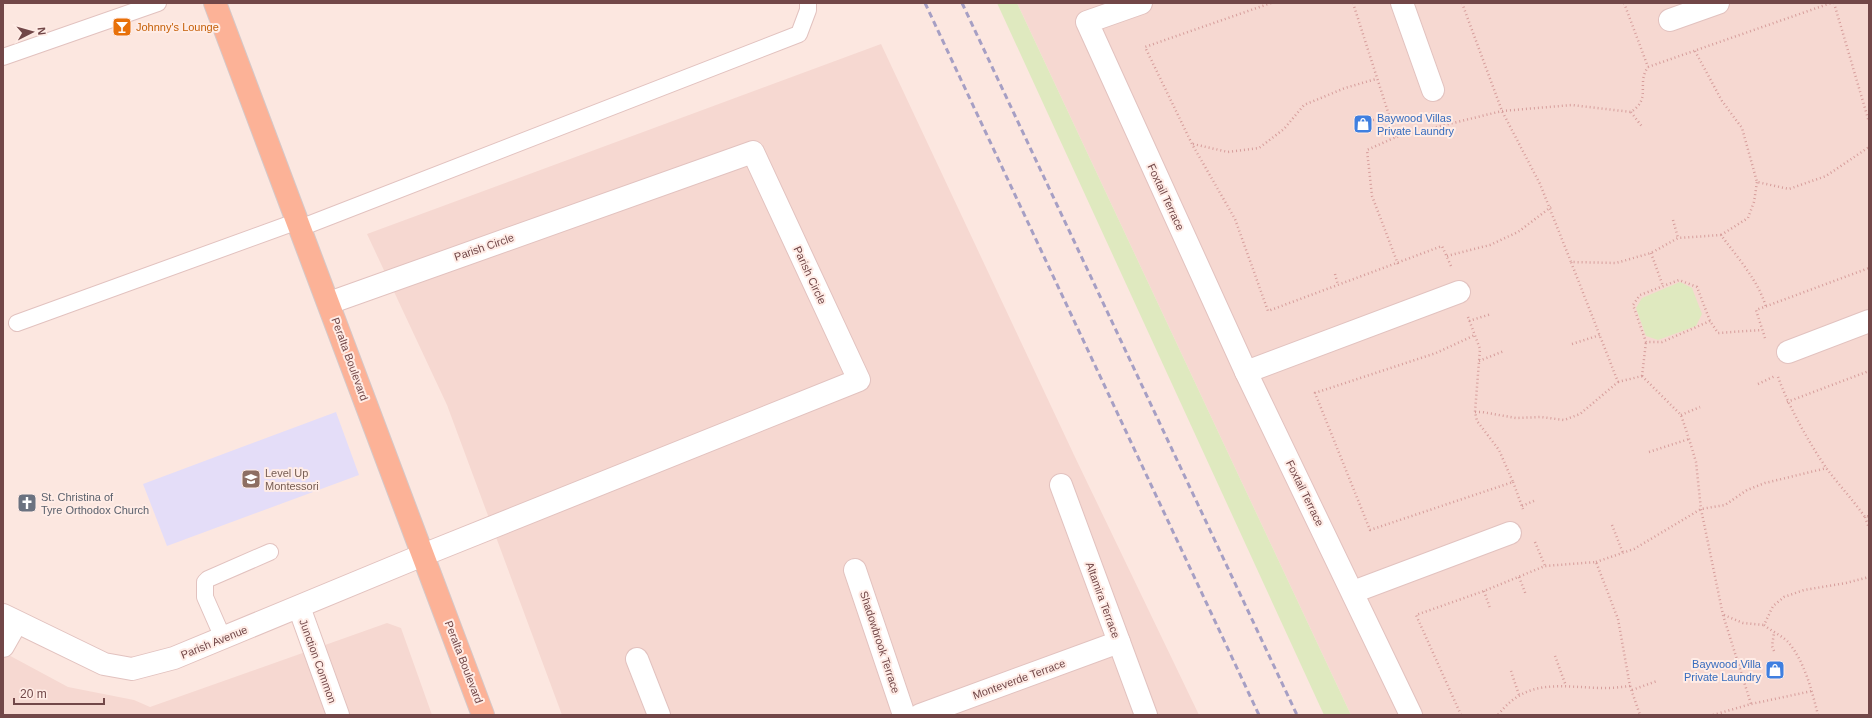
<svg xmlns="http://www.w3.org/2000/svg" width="1872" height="718" viewBox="0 0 1872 718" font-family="Helvetica,sans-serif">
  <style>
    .residential { fill: #f6d8d1 }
    .education { fill: #e4ddf8 }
    .green { fill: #dfe9bf }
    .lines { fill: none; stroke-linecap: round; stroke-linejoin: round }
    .service-casing { stroke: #e2c2bf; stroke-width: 18 }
    .minor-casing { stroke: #e2c2bf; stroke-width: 24 }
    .primary-casing { stroke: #d5c8c8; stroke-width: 24 }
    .path { stroke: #d69d9b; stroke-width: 2.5; stroke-dasharray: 1 3; stroke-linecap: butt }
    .service { stroke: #fff; stroke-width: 16 }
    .minor { stroke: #fff; stroke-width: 22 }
    .primary { stroke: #fcb297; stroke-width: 22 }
    .rail { stroke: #a69fc4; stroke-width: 3; stroke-dasharray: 6 4; stroke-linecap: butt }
    .labels { text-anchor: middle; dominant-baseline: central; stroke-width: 4; stroke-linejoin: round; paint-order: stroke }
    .food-label { font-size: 11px; fill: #c56008; stroke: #ffece6; text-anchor: start }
    .shop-label { font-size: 11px; fill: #366cbe; stroke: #ffece6; text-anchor: start }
    .street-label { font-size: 11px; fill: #724748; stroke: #ffece6 }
    .education-label { font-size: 11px; fill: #785e54; stroke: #ffece6; text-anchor: start }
    .worship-label { font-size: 11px; fill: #5b616d; stroke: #ffece6; text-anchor: start }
  </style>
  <rect width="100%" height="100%" fill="#fce7e0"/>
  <g class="residential">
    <path d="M1017,3H1869V715H1351Z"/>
    <path d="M881,44L1074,455L1199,715H562L447,405L367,234Z"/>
    <path d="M387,623L401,628L432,715H3V652L68,687L134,700L150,707Z"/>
  </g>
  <path class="education" d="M336,412L359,475L167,546L143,484Z"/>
  <g class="green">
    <path d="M997,3H1017L1351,715H1324Z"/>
    <path d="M1680,282L1692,288L1702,314L1696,326L1658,340L1646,336L1636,308L1642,298Z"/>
  </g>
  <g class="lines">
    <g class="service-casing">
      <g id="service">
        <path d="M3,57L158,3"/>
        <path d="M300,228L799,34L808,10V3"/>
        <path d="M17,323L298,221"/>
        <path d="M223,638L205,597V582L208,579L270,552"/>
      </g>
    </g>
    <g class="minor-casing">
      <g id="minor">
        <path d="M1141,3L1087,22L1246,372L1411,715"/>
        <path d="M1402,3L1433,90"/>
        <path d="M1670,20L1718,3"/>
        <path d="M1788,352L1869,321"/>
        <path d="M1246,372L1459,292"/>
        <path d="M1061,485L1146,715"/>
        <path d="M855,570L904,715"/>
        <path d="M1353,592L1510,533"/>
        <path d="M299,607L338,715"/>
        <path d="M3,615L104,664L132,669L174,658L423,555L859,380L753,152L329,303"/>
        <path d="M3,646L16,623"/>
        <path d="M637,659L659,715"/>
        <path d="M920,715L1119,642"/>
      </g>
    </g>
    <g class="primary-casing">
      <path id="primary" d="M215,3L483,715"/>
    </g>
    <g class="path">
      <path d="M1271,3L1145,47L1192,144L1235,219L1268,311L1442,246L1451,266"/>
      <path d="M1353,3L1396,137"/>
      <path d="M1462,3L1502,111L1540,184L1571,262L1616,263L1651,253L1678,238L1721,235C1737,257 1758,280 1766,307"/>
      <path d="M1624,3L1648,67"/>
      <path d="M1834,3L1869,122"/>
      <path d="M1695,51L1722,101L1742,128L1757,182L1789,189L1826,176L1869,147"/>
      <path d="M1631,112L1643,128"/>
      <path d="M1373,120L1389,118"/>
      <path d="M1193,144L1228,152L1259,148L1284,129L1304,105L1345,88L1376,79"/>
      <path d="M1673,220L1678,238"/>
      <path d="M1721,235L1748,218L1754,202L1757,182"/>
      <path d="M1651,253L1663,286"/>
      <path d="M1447,256L1490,245L1518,232L1551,207"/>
      <path d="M1398,264L1372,196L1367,150L1396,137L1502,111L1572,105L1631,112C1652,98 1636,84 1648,67L1831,3"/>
      <path d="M1335,274L1338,285"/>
      <path d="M1468,317L1480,349L1475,412L1477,421L1499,450L1513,482L1370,530L1315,393L1436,353L1475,335"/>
      <path d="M1469,321L1491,314"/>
      <path d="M1710,321L1662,342H1646L1633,305L1640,295L1679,280L1697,287L1710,321L1718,333L1761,330"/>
      <path d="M1765,338L1756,310L1869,268"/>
      <path d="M1572,344L1600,335"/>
      <path d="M1479,361L1504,351"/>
      <path d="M1642,376L1681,415L1689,439L1696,462L1701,509L1723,615L1751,704"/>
      <path d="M1642,376L1646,342"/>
      <path d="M1778,377C1789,407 1809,443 1827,469C1839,485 1853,500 1865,517L1869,516"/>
      <path d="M1618,382L1642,376"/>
      <path d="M1758,384L1775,376"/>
      <path d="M1787,402L1869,371"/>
      <path d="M1475,412H1482L1516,418L1541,417L1564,420L1580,414L1618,382L1571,262"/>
      <path d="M1681,415L1700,407"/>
      <path d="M1649,452L1689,439"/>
      <path d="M1513,482L1523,509"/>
      <path d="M1522,506L1536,500"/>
      <path d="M1865,517L1869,528"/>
      <path d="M1612,525L1623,553"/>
      <path d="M1535,542L1545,566"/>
      <path d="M1596,562L1634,549L1701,509L1725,505L1747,490L1765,483L1827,468"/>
      <path d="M1519,577L1526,595"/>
      <path d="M1484,591L1490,608"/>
      <path d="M1724,615L1743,623L1764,625"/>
      <path d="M1774,651L1772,646L1774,633"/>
      <path d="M1555,656L1566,686"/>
      <path d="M1511,671L1519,695"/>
      <path d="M1630,686L1640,715"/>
      <path d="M1632,690L1657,681"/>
      <path d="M1461,715L1416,615L1484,591L1545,566L1596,562L1618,619L1630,686C1622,687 1613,688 1605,688C1564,688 1528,676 1498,715"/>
      <path d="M1713,715L1751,704L1812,691"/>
      <path d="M1818,715C1812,691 1805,663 1789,643C1783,636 1771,631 1764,625L1773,606L1784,597L1804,590L1846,583L1869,577"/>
    </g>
    <use href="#service" class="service"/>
    <use href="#minor" class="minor"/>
    <use href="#primary" class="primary"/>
    <g class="rail">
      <path d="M925,3L1259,715"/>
      <path d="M962,3L1297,715"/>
    </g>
  </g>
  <defs>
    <g id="bar-square" transform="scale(1)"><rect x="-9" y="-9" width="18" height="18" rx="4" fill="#e8710a" stroke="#ffece6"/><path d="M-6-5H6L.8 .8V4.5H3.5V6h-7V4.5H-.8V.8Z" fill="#fff"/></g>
    <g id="shop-square" transform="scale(1)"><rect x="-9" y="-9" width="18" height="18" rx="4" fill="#3f7fe0" stroke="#ffece6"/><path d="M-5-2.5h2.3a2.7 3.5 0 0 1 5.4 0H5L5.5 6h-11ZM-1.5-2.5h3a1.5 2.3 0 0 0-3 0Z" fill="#fff"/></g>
    <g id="school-square" transform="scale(1)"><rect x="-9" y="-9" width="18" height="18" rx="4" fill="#8d6e63" stroke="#ffece6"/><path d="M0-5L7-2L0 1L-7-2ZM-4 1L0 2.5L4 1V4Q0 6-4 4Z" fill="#fff"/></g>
    <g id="church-square" transform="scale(1)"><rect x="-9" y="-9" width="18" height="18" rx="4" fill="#6b7280" stroke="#ffece6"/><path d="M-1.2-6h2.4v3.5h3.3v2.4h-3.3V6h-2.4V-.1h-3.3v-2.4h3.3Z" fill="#fff"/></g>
  </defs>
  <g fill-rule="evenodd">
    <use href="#bar-square" x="122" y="27"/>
    <use href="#shop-square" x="1363" y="124"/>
    <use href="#school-square" x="251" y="479"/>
    <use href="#church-square" x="27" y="503"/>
    <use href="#shop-square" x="1775" y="670"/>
  </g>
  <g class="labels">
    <g class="food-label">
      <text x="136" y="27">Johnny's Lounge</text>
    </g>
    <g class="shop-label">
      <text x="1377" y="118">Baywood Villas<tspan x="1377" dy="13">Private Laundry</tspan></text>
      <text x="1761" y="664" text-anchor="end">Baywood Villa<tspan x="1761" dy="13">Private Laundry</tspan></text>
    </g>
    <g class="street-label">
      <text transform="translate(1166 197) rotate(65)">Foxtail Terrace</text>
      <text transform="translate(484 247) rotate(-19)">Parish Circle</text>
      <text transform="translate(810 275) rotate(65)">Parish Circle</text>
      <text transform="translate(350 359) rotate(70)">Peralta Boulevard</text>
      <text transform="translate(1305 493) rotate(64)">Foxtail Terrace</text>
      <text transform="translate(1103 600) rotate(70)">Altamira Terrace</text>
      <text transform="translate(214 642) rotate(-22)">Parish Avenue</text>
      <text transform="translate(880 642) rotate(72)">Shadowbrook Terrace</text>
      <text transform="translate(318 661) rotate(70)">Junction Common</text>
      <text transform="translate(464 662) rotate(69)">Peralta Boulevard</text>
      <text transform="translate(1019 679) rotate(-20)">Monteverde Terrace</text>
    </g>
    <g class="education-label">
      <text x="265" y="473">Level Up<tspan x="265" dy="13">Montessori</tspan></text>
    </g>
    <g class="worship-label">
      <text x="41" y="497">St. Christina of<tspan x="41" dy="13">Tyre Orthodox Church</tspan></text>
    </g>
  </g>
  <rect width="1872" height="718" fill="none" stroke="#724748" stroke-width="8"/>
  <g transform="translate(32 32) rotate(84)" stroke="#ffece6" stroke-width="3" paint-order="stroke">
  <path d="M0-3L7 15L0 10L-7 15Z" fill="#724748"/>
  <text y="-6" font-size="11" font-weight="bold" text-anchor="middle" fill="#724748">N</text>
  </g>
  <path d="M14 698v6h90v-6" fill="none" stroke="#724748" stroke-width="2"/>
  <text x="20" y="698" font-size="12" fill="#724748" stroke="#ffece6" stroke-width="3" paint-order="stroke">20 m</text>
</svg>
